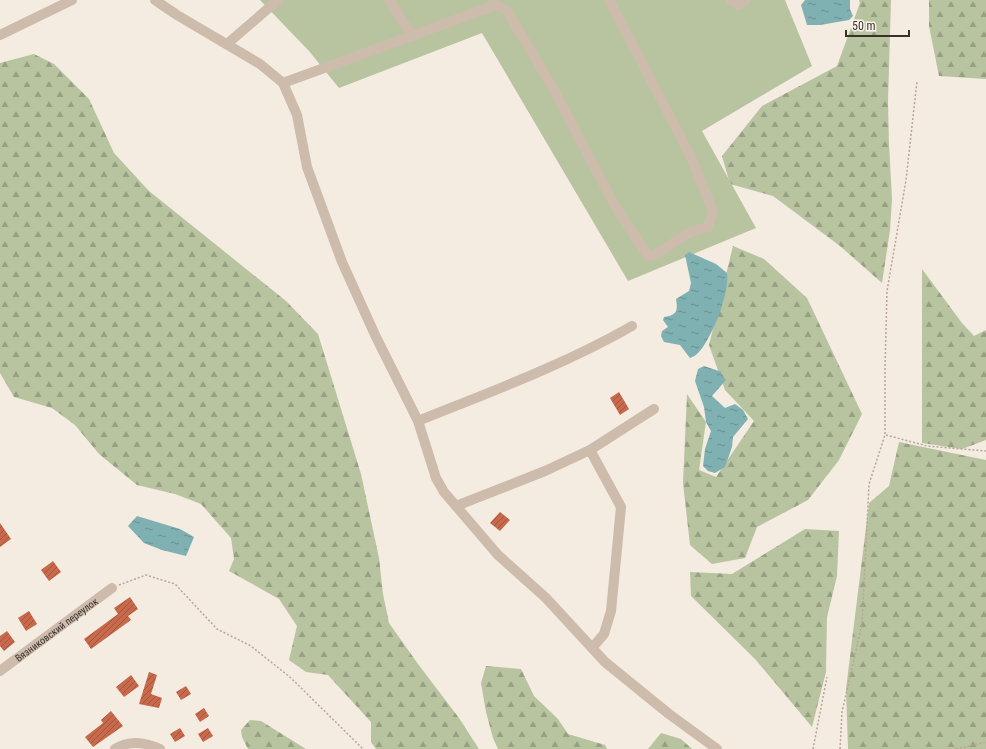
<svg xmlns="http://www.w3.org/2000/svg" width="986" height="749" viewBox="0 0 986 749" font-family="'Roboto Condensed',sans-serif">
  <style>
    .forest { fill: url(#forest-firs) }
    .garden { fill: #b8c4a0 }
    .water { fill: url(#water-ripples) }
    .building { fill: url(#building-hatch) }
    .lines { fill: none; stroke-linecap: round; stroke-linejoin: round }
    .path { stroke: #b9a596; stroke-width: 1.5; stroke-dasharray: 2 2; stroke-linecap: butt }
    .minor { stroke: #cdbbac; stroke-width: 10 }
    .labels { text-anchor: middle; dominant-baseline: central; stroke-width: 3.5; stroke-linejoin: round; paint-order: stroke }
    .street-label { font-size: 10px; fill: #3b302b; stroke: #fbf5ee }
  </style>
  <defs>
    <pattern id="forest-firs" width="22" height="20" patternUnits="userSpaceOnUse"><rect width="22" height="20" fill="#b8c4a0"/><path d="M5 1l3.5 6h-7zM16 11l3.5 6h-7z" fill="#97a083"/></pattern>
    <pattern id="water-ripples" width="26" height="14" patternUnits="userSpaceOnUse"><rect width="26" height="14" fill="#7fb0b2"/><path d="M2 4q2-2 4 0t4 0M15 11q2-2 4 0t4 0" fill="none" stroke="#699091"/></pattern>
    <pattern id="building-hatch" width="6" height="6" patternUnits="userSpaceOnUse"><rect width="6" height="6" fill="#c8694b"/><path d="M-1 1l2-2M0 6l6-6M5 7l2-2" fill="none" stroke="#a4573f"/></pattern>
  </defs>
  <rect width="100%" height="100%" fill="#f4ebe1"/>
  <g class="forest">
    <path d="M859,0H891L888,101L889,144L892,199L890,230L882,283L840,246L773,196L730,184L722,156L762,106L837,66L860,3Z"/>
    <path d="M929,0H986V79L939,76L929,26Z"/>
    <path d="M34,54L54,64L89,99L114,153L149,191L286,301L318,334L361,474L379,558L383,594L389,623L418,664L459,718L479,749H376L371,742V722L328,675L306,672L289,660L297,626L279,599L229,571L234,559L231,538L201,504L175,494L137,485L99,454L75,425L52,408L14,397L0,373V63Z"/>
    <path d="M733,246L764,259L807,298L862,414L839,460L808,500L757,527L745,558L712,564L690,545L683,483L687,394L706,422L699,470L716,477L754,421L725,390L709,345Z"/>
    <path d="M922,269L962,323L974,336L986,330V440L962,449L922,443Z"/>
    <path d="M899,442L986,460V749H848L846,689L869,503L889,486Z"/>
    <path d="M805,529L839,531L837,576L827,617L826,672L812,727L755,659L691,596L690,572L732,574Z"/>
    <path d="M486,666L521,669L534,696L558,719L568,734L605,745L607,749H498L493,738L486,712L481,683Z"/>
    <path d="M250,720L261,721L306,749H248L242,737L241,730Z"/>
    <path d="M661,733L681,739L692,749H648Z"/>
  </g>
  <path class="garden" d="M260,0H785L812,66L702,131L756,228L628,281L482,33L339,88L309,51Z"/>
  <g class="water">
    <path d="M805,0H850V9L853,16L849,20L820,25H807L801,5Z"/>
    <path d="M689,252L716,264L727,273C730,292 712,339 698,353C696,355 693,357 690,358L680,345L664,342L661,336L662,331L668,327L663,320L664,317C677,315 678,311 676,299L689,291L691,283L685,255Z"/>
    <path d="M704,366L719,371L726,380L712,396L725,408L735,404L743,410L748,419L733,437L732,447L725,467L715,473L708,471L703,466L705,449L711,431L706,422L704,407L695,381L698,369Z"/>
    <path d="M137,516L180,529L194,537L186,556L162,550L144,543L128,526Z"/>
  </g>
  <g class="building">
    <path d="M619,392L629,409L620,415L610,398Z"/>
    <path d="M500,512L510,520L500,531L490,523Z"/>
    <path d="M0,523L11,539L0,547Z"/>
    <path d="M53,561L61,572L49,581L41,570Z"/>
    <path d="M130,597L138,609L128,616L131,620L91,649L84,639L118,614L114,608Z"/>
    <path d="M29,611L37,624L26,631L18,618Z"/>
    <path d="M7,631L15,642L4,651L0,646V636Z"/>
    <path d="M149,672L157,675L151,694L162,698L159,708L139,704Z"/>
    <path d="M131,675L139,686L124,697L116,687Z"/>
    <path d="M186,686L191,694L181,700L176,692Z"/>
    <path d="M204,708L209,716L200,722L195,714Z"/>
    <path d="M111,711L123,726L93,747L85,737L103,723L101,720Z"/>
    <path d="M180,728L185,736L175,742L170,734Z"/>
    <path d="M208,728L213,736L203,742L198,734Z"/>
  </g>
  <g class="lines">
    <g class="path">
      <path d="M886,435L927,446L986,451"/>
      <path d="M119,585L146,575L175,584L217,629L251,646L291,678L363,749"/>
      <path d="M813,749L827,677"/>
      <path d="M840,749L842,712L862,624L869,484L885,435V369L887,291L906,180L917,81"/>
      <path d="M956,749L986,742"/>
    </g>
    <g class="minor">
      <path d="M155,0L177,15L260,64L283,83L297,115L307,167L342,262L376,337L418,421L436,478L444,492L498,555L546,598L605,662L669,714L717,749"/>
      <path d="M389,0L410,32L409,37"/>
      <path d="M493,0L496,5L507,11L553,88L615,206L648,256L655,255L690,232L708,227L713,211L690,155L609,0"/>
      <path d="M730,0L738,5L746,0"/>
      <path d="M0,35L72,0"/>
      <path d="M227,44L278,0"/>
      <path d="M283,83L496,5"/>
      <path d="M418,421C490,392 564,365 632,326"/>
      <path d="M590,450L621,507L611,611L604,634L592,648"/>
      <path d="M456,506L545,471L590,450L654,409"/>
      <path id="s1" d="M0,671L112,588"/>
      <path d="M115,749C129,740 145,742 160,749"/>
    </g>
  </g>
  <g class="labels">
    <g class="street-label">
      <text stroke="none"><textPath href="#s1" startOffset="70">Вязниковский переулок</textPath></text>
    </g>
  </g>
  <path d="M846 30v6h63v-6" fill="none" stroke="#3b302b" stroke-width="2"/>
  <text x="852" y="30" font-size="12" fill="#3b302b" stroke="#fbf5ee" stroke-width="3" paint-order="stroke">50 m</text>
</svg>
